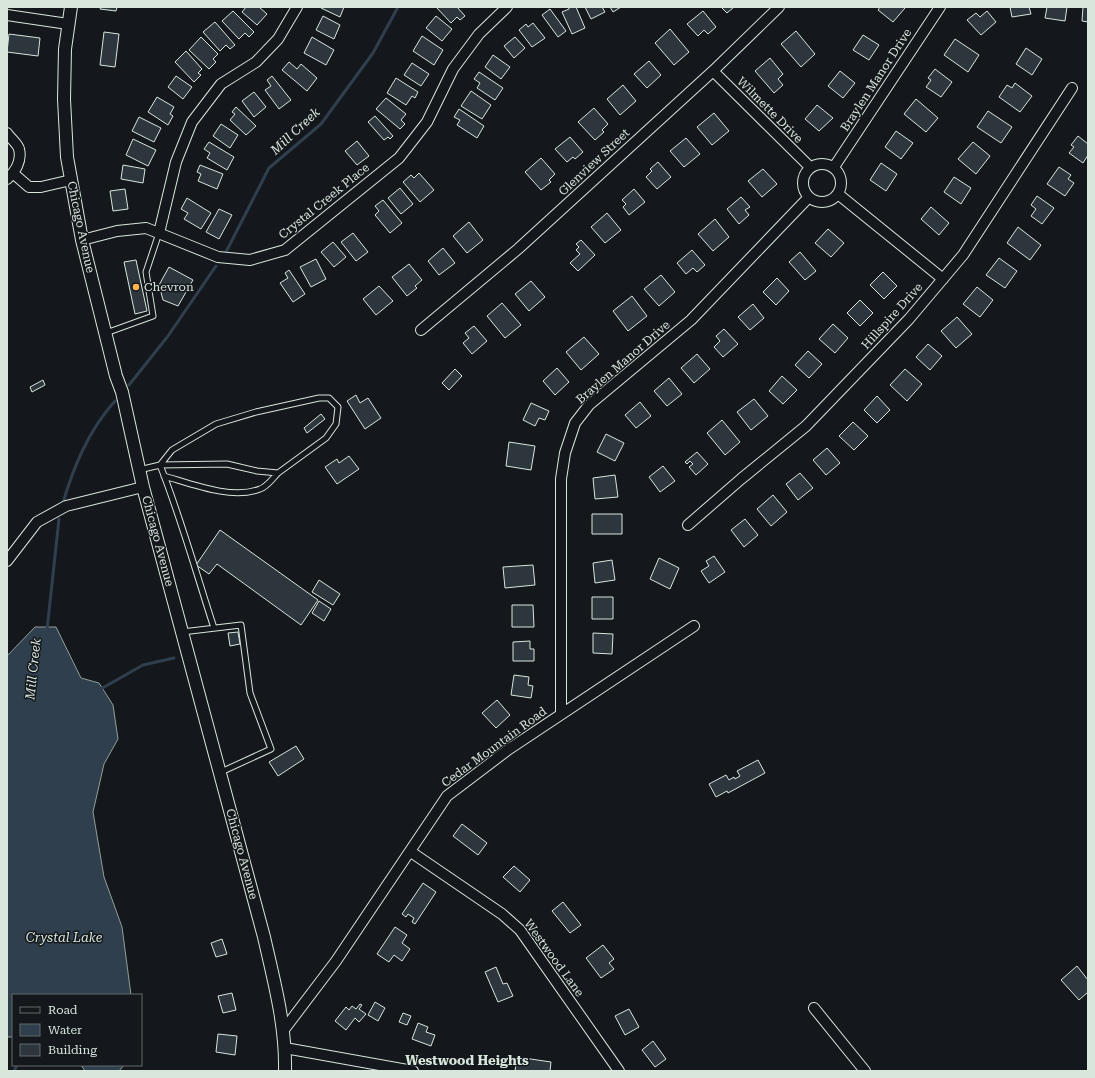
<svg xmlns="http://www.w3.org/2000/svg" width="1095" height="1078" viewBox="0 0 1095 1078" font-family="'Roboto Serif',serif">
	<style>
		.water { fill: #2f3f4d; stroke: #939e99 }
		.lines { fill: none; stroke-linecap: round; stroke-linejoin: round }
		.stream { stroke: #2f3f4d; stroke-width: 3 }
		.building { fill: #2c363c; stroke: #d8e6dc }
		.service-casing { stroke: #d8e6dc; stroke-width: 7 }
		.minor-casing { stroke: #d8e6dc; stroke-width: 12 }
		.tertiary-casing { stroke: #d8e6dc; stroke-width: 14 }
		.service { stroke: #14181c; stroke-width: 5 }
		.minor { stroke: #14181c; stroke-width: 10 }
		.tertiary { stroke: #14181c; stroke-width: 12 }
		.poi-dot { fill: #ffb74d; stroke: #14181c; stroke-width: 1.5 }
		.labels { text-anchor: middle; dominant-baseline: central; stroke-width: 3; stroke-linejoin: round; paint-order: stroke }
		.street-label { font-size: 12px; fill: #d8e6dc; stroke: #14181c }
		.poi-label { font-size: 12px; fill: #d8e6dc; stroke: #14181c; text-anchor: start }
		.water-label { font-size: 13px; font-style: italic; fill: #d8e6dc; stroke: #14181c }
		.neighbourhood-label { font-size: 13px; font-weight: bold; fill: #d8e6dc; stroke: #14181c }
	</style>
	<rect width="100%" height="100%" fill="#14181c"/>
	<path class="water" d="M35,627H56L81,678L99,683L113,705L118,739L104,764L93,812L104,877L122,927L131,995H13V1037H7V656Z
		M81,1065H124L119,1071H85Z"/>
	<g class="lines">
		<path class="stream" d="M226,252L269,168L321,124L373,53L398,7
			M129,385L168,336L216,266
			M62,506C73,468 88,431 115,401
			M47,630L59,519
			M99,690L143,665L174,658
			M14,1071L17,1065"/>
	</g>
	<path class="building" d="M101,7H117L116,11L100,9Z
		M246,7H259L267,14L257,25L242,12Z
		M322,7H344L340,17L321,8Z
		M436,7H457L465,16L460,20L457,17L451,23Z
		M569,7H576L585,28L572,34L562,12L569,9Z
		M585,7H602L605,12L591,19Z
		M610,7H621L613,12Z
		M721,7H734L727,13Z
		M880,7H903L905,8L893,22L878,10Z
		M1010,7H1029L1031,14L1012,17Z
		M1047,7H1067L1065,21L1045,18Z
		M1083,7H1088V22L1082,21Z
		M550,9L566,31L558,37L542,15Z
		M233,11L254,32L249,37L245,33L239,39L222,21Z
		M703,11L716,27L708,34L704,30L698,36L687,24Z
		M987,11L996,22L981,35L967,20L976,13L980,17Z
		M323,16L340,25L334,39L316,30Z
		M436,16L452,29L442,41L426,28Z
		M215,22L235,45L230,49L226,45L220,51L203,32Z
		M533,23L545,38L532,47L519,30L526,24L528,27Z
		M670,29L689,52L674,65L655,43Z
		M796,31L815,54L801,67L781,44Z
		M104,32L119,34L115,67L100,65Z
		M9,34L40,38L38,56L7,52Z
		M863,35L879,45L869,60L853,50Z
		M422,36L443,50L434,65L413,51Z
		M201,37L218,54L213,59L216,62L209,69L189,50Z
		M312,37L334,50L326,65L304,53Z
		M515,37L525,48L514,58L504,46Z
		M955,39L979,55L968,72L944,55Z
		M1026,48L1042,59L1032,75L1016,64Z
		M186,51L202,69L198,73L201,75L194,82L175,62Z
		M493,55L510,67L501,79L485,67Z
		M770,58L783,74L778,79L783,85L774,93L755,71Z
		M649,61L661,75L647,88L634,74Z
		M289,62L297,69L301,64L317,78L307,91L282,70Z
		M412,63L429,74L421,86L404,75Z
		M935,69L952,82L941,97L926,87L931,80L928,78Z
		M840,71L855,83L843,98L828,86Z
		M479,72L503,88L495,100L477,88L480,83L474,79Z
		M176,76L192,87L183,99L168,87Z
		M272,76L291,100L279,109L265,90L271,86L267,80Z
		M396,78L418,92L415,98L412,96L406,105L387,93Z
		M1015,83L1032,96L1020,112L999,97L1007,85L1012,88Z
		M623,85L636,101L620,115L607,99Z
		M471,91L491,105L482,119L461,106Z
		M254,92L266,107L254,117L242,101Z
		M157,97L174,107L170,114L173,116L168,125L148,112Z
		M386,98L406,114L401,120L405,124L400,129L376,109Z
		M916,99L938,118L926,132L904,114Z
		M817,105L833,118L819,131L805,119Z
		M236,107L256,126L246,135L230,120L235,114L232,112Z
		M594,108L608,124L602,130L604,132L595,140L578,122Z
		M459,109L484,126L477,138L457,125L460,120L454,117Z
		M988,111L1012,127L1001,143L977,127Z
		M714,113L729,131L712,145L697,127Z
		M375,116L393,136L390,139L388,137L384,140L368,122Z
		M139,117L161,128L154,142L132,131Z
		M221,124L238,135L230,148L213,136Z
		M896,131L913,143L901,159L885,147Z
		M1078,136L1088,144V155L1083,163L1069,153L1074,147L1071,145Z
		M570,137L583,152L575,159L573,157L567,162L555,149Z
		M686,138L700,154L684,167L670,151Z
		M133,139L156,150L148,166L126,155Z
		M357,141L369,156L357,165L345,151Z
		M209,142L234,157L227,170L207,158L210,153L204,149Z
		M973,142L990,156L976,174L958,159Z
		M541,158L555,174L549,180L551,182L541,190L525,172Z
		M658,162L671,177L657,189L646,177L652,171L650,169Z
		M881,163L897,174L886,191L870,180Z
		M123,165L145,169L143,183L121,179Z
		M200,165L223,174L217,189L198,181L201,174L197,172Z
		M1059,167L1071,175L1068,179L1074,183L1065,196L1047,184Z
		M763,169L777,184L762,197L748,181Z
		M419,173L434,190L420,202L403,182L411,175L414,178Z
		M954,177L971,188L961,204L944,192Z
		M400,188L413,204L401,214L388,198Z
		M125,189L128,209L113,211L110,191Z
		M634,189L645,202L629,215L623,207L626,204L622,200Z
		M1037,196L1054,208L1042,224L1031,216L1036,209L1031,205Z
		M741,197L750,207L745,210L749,215L739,224L727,209Z
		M187,198L211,213L201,229L184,219L188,213L181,209Z
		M383,200L402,223L390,233L375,215L379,211L375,206Z
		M931,207L949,223L939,235L921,219Z
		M219,209L232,215L219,239L206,232Z
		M607,213L621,230L605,243L591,227Z
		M715,219L729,237L713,251L698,234Z
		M469,222L483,240L467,253L453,236Z
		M1018,227L1041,245L1030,260L1007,243Z
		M828,229L844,243L831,257L815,243Z
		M353,233L368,252L356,261L341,242Z
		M581,240L595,255L578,271L570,263L580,254L576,250L579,247L576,244Z
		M333,242L346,257L334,267L321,252Z
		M443,248L455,263L439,275L428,261Z
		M692,250L705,265L697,272L693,268L686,274L677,263Z
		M800,252L816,271L805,280L789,262Z
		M999,258L1017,271L1005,288L986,275Z
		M316,259L326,279L311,287L300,267Z
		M136,260L147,311L135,314L124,262Z
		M409,264L422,280L415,286L417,288L407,296L392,277Z
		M169,267L193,280L178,306L163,300L159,285Z
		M289,270L305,294L293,302L280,283L288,278L285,273Z
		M883,272L897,286L884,299L870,285Z
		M661,275L675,292L659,306L644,289Z
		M777,278L789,291L776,305L763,292Z
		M531,281L545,297L529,311L515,294Z
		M379,286L393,301L376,315L363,299Z
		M977,287L993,300L980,317L963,304Z
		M632,296L647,316L628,331L613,311Z
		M860,300L873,313L860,326L847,313Z
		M502,303L521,325L505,338L487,316Z
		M753,304L764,318L750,330L738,317Z
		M957,317L972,334L956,348L941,331Z
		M833,324L848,338L835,353L819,339Z
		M474,326L487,341L472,354L463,343L469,338L465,333Z
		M724,329L738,344L723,357L714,347L720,341L716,336Z
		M584,337L599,354L581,370L566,352Z
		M928,344L942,356L930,370L916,357Z
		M808,351L822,364L809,378L795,365Z
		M697,354L710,369L694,383L681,368Z
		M557,368L569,382L555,395L543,381Z
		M455,369L462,376L449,390L442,383Z
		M905,369L922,384L907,401L890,385Z
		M782,376L797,390L783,404L769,391Z
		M669,378L682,394L667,406L654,391Z
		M43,380L45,385L32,392L30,387Z
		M356,395L360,403L368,398L381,418L365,429L347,401Z
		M877,396L890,410L877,423L864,410Z
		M754,399L768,416L751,430L737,412Z
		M640,402L651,416L636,428L625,415Z
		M531,403L549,411L545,420L539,418L535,426L523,420Z
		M321,414L325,419L307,433L304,428Z
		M722,420L740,442L725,455L707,433Z
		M853,422L868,436L854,450L839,436Z
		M606,434L624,443L615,461L597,452Z
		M509,442L535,446L531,470L506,466Z
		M827,448L840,463L826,475L813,460Z
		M697,452L708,464L696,475L689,467L693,464L690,461L687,464L685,462Z
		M349,456L359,469L337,484L325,467L337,459L339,463Z
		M663,466L675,481L660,492L649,477Z
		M800,473L813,488L798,500L786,484Z
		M615,475L618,497L595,499L593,478Z
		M773,495L787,512L771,526L757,509Z
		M592,514H622V534H592Z
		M745,519L758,535L744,547L731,530Z
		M220,530L318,600L301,625L217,564L209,574L196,565Z
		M714,556L725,572L709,583L701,571L709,566L706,561Z
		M659,558L679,568L670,589L650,579Z
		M612,560L615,580L595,583L593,563Z
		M533,565L535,585L505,588L503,567Z
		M319,580L340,594L333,605L312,592Z
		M592,597H613V619H592Z
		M319,601L331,609L324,621L312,613Z
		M512,605H533L534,627H512Z
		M238,632L240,644L230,646L228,633Z
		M593,633L613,634L612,654L593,653Z
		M530,641V649H534V661H513V642Z
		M514,675L529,677L528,685L533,686L531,698L511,695Z
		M497,700L510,715L496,728L482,713Z
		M296,746L304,759L278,776L269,762Z
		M758,760L765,773L728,793L727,791L716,797L709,784L726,775L729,780L734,777L735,779L740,776L737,771Z
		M462,824L487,843L478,855L453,836Z
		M514,866L530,880L520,892L503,877Z
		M423,883L436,892L415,924L412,922L414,918L408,914L406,917L402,914Z
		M563,902L581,925L570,933L552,911Z
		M395,927L407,935L402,943L410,949L402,961L394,955L389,962L377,954Z
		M222,939L227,954L216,957L211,943Z
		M603,945L614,959L609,963L614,969L601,978L586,958Z
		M1077,966L1088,980V992L1079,1000L1061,980Z
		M496,967L503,984L507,983L513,996L498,1002L485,972Z
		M232,993L236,1010L223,1013L218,996Z
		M375,1002L385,1008L378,1021L368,1015Z
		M360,1004L362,1005L359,1009L366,1014L359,1022L355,1018L346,1030L335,1021L346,1007L349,1010L352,1006L356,1009Z
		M629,1009L639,1027L625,1035L615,1016Z
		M403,1013L411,1016L407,1025L399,1022Z
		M418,1023L428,1027L426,1032L435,1035L431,1046L412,1039Z
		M218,1034L237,1036L235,1055L216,1052Z
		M653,1041L666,1059L655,1067L642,1050Z
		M517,1057L551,1062L550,1071H515Z"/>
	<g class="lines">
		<defs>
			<path id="service" d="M106,333L153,316L146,272L159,233
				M319,398H329L338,407L336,424L326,438L278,473L257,471L227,464L160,465L172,450L216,424L256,412Z
				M139,470L160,465C181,518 196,573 214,628
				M164,476C192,484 232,500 260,489C267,487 273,478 278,473
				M182,632L241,625L250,693L271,749L221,772"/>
			<path id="minor" d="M7,15L68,24
				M713,71L810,167
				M7,133C10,138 18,144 19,149C22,161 15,172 7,179
				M803 183a19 19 0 1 1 38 0a19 19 0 1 1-38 0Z
				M834,167L940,7
				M14,174L29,187H41L71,180
				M838,194L943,279
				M159,233L176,162L192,122L221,84L256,62L278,39L297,7
				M82,240L117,231L146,228L218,257L250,260L285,250L399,158L427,122L453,69L479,34L507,7
				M421,330L518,249L713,71L779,7
				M688,525L741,479L806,426L909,319L963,255L1072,88
				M7,561L37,522L66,506L143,487
				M561,714V479L565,453L575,423L589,405L691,320L809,197
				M411,852L502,914L520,930L619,1071
				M814,1008L865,1071
				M283,1031L336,961L447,796L509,749L694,626
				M285,1048L413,1071"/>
			<path id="tertiary" d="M71,7L65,49L64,99L67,157L82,240L116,376L122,392L143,487L264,937C274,981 286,1025 285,1071"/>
		</defs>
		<use href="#service" class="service-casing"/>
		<use href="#minor" class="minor-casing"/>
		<use href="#tertiary" class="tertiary-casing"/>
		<use href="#service" class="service"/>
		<use href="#minor" class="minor"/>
		<use href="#tertiary" class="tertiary"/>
	</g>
	<circle class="poi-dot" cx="136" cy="287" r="4"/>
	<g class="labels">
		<g class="street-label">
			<text transform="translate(876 80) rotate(-57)">Braylen Manor Drive</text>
			<text transform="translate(770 110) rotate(45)">Wilmette Drive</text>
			<text transform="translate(594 162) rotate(-43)">Glenview Street</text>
			<text transform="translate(324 201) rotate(-39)">Crystal Creek Place</text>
			<text transform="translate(81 227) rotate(78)">Chicago Avenue</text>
			<text transform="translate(892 316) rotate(-48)">Hillspire Drive</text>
			<text transform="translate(623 362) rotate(-41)">Braylen Manor Drive</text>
			<text transform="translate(158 541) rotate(75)">Chicago Avenue</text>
			<text transform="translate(494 747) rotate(-36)">Cedar Mountain Road</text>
			<text transform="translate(242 854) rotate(75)">Chicago Avenue</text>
			<text transform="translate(554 958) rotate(54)">Westwood Lane</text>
		</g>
		<g class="poi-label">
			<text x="144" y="287">Chevron</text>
		</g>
		<g class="water-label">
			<text transform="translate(295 131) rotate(-43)">Mill Creek</text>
			<text transform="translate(33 669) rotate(-84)">Mill Creek</text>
			<text x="64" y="937">Crystal Lake</text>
		</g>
		<g class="neighbourhood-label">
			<text x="467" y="1060">Westwood Heights</text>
		</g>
	</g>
	<rect width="1095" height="1078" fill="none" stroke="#d8e6dc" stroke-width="16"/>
	<rect x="12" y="994" width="130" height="72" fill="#14181c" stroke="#626a69"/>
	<rect x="20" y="1007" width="20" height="6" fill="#14181c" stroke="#626a69"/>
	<text x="48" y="1014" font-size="12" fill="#d8e6dc">Road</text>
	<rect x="20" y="1024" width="20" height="12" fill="#2f3f4d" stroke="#626a69"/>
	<text x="48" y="1034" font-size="12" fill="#d8e6dc">Water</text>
	<rect x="20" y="1044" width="20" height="12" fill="#2c363c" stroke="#626a69"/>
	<text x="48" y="1054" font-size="12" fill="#d8e6dc">Building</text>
</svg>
